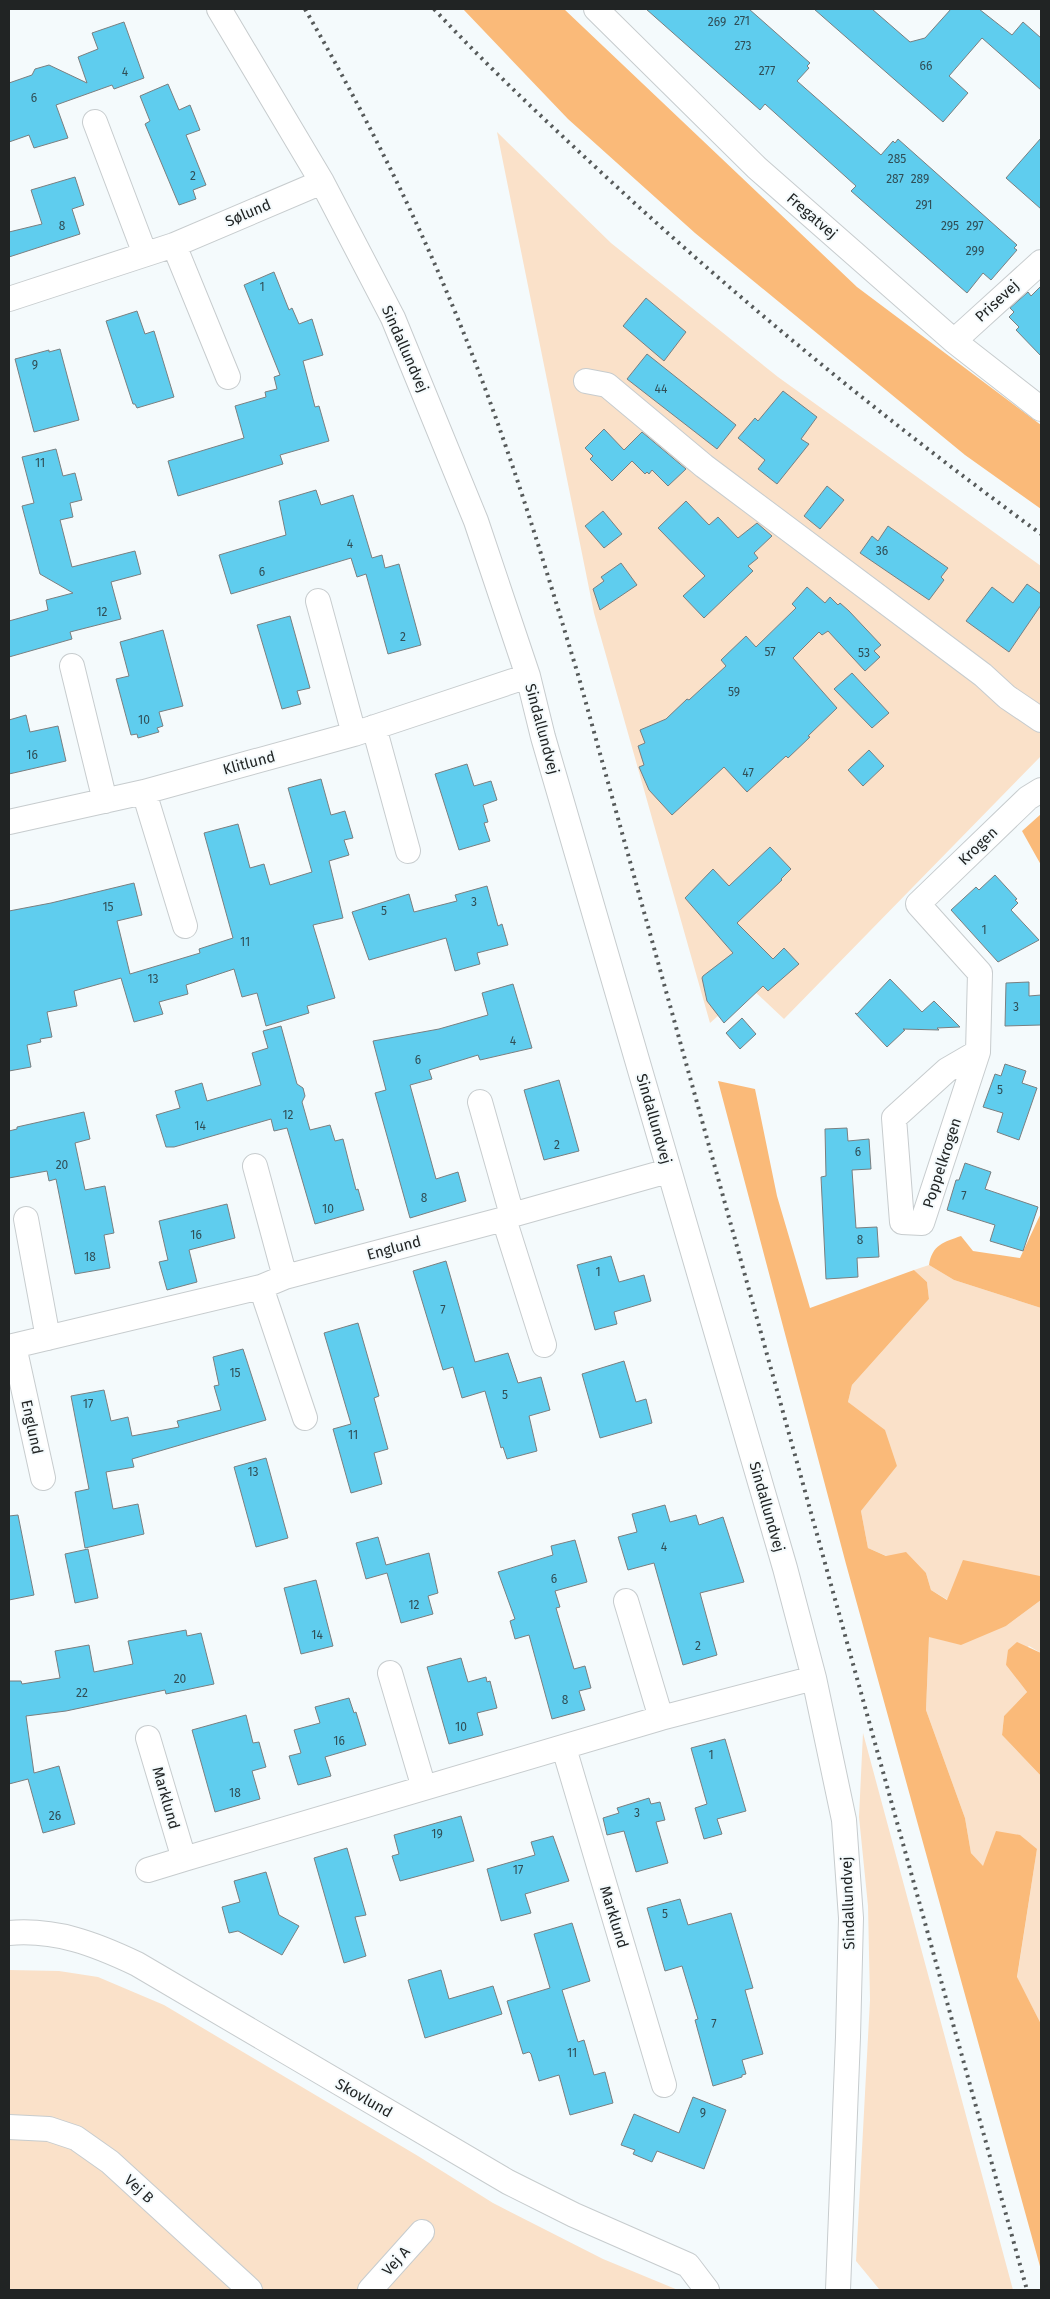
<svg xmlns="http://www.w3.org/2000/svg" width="1050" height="2299" viewBox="0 0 1050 2299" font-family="'Fira Sans',sans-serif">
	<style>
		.green { fill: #fae1c9 }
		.forest { fill: #faba79 }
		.building { fill: #5fcdee; stroke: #7a7f80 }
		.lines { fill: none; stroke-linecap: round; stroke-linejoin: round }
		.minor-casing { stroke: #c7ccce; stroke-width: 26 }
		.minor { stroke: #fff; stroke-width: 24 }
		.rail { stroke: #565a5a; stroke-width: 4; stroke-dasharray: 2.5 5; stroke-linecap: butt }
		.labels { text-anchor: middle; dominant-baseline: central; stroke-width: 4; stroke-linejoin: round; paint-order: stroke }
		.number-label { font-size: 12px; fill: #304e56 }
		.street-label { font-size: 15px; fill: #212424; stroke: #f4fafc }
	</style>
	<rect width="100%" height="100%" fill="#f4fafc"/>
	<path class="green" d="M497,132L611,243L778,377L1041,566V756L784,1019L750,987L710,1023L594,613Z
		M929,1265L954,1280L1041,1308V1581L1039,1576L948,1600L931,1590L926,1573L868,1548L861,1511L897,1466L848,1402L852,1385L929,1299L927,1282L914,1270Z
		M1041,1600V1653L1029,1646L1006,1665L1027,1692L1004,1716L1002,1735L1041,1776V2024L1017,1978L1037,1849L983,1867L971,1853L965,1818L926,1710L929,1637L1006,1626Z
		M863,1733L1013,2290L879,2289L856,2261L870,2000L868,1906L859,1817Z
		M9,1970L59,1971L98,1977L164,2005L418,2156L493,2203L603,2259L678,2290H9Z"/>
	<path class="forest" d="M463,9H564L857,287L1041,425V509L965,455L695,233L568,119Z
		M1041,814V865L1022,831Z
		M718,1081L755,1089L777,1196L810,1308L914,1270L927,1282L929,1299L852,1385L848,1402L885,1430L897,1466L861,1511L868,1548L886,1556L906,1552L926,1573L931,1590L947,1600L963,1560L1040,1576L1041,1600L1006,1626L961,1645L929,1637L926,1710L965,1818L971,1853L983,1866L996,1831L1020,1835L1037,1849L1017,1977L1041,2024V2270L846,1564Z
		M1041,1213V1308L954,1280L929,1265C932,1245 944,1242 961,1236L973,1251L1020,1258Z
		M1017,1642L1041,1653V1776L1002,1735L1004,1716L1027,1692L1006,1665L1008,1650Z"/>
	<path class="building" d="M646,9H749L810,63L807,66L809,68L797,81L881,155L893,141L895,143L898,139L1017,245L1014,248L1017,250L991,280L983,273L967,293L851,191L856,186L765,104L760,110Z
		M814,9H872L910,42L925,38L951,9H979L1012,35L1023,22L1041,38V90L982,38L949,76L968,93L943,122Z
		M124,22L144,78L114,89L112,85L56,105L68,138L34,148L29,135L9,142V83L32,75L35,69L49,65L87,83L78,57L98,49L92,33Z
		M168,84L179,110L190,105L200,130L186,135L206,185L193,190L196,199L179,205L145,124L150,121L140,96Z
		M1041,138V209L1006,178Z
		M75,177L84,205L72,209L80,234L9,257V232L42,224L31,190Z
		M274,272L289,310L292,308L299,324L312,319L323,355L303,361L315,407L319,406L329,441L280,455L283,464L178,496L168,461L244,438L235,406L266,397L265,392L277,389L274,377L280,375L244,285Z
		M1041,286V356L1016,330L1019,327L1009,317L1014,312L1010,308L1028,292L1031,296Z
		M646,298L686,332L664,361L623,326Z
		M137,311L145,334L154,331L174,397L137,408L135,404H133L106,321Z
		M60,349L79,420L34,432L15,359L49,350V352Z
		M647,354L736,425L717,449L627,379Z
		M783,391L817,417L801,439L809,444L777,484L758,469L765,460L738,438L755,418L758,421Z
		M604,429L624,450L642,432L686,469L668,486L652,470L649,474L647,472L645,474L632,461L612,481L590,459L593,456L585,448Z
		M56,449L63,476L75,473L82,500L70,503L73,517L60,520L72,567L135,551L141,574L111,582L121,619L70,632L72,639L9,657V621L48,610L46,600L73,593L40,574L22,506L34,503L22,457Z
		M827,486L844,500L820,529L804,516Z
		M316,490L321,505L353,495L372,558L382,555L385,568L399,564L421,645L388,654L366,574L357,577L351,558L231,594L219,555L286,535L279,501Z
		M686,501L709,525L718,517L738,538L757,523L772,536L754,553L758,558L748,566L753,571L704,618L683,596L705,576L658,528Z
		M603,511L622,534L604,548L585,526Z
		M888,526L948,568L941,577L944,580L929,600L860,553L872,536L878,541Z
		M621,563L637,585L600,610L593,589L604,581L601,577Z
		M1027,584L1041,594V605L1009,652L966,621L992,587L1013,603Z
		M807,587L825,603L830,597L838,605L840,603L849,611L881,645L874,651L880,657L865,671L828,631L822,635L819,632L793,658L837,708L808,736L810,737L788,758L786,756L747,792L724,767L672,815L649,790L639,767L644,765L638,746L645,743L640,730L666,719L687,699L689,700L726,666L721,660L746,636L756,647L796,608L792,604Z
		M290,616L310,688L297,691L301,704L282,709L257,625Z
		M163,630L183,706L159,712L163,726L157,728L159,732L138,738L137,734L131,735L116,679L129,676L120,642Z
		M852,673L889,713L872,728L834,689Z
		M26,715L30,732L58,726L66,761L9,774V720Z
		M869,750L884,766L863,786L848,770Z
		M467,764L474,786L491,781L497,800L483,805L488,822L484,823L490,841L459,850L435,774Z
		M321,779L331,815L345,811L353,838L344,840L349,855L329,861L343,918L313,925L335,998L307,1006L309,1013L266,1026L257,993L242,997L234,969L186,985L188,994L159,1002L163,1014L134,1022L121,978L74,991L77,1006L47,1012L52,1037L40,1039L41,1042L27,1045L31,1067L9,1071V911L51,903L134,883L142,915L117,921L130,974L200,953L199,949L233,938L204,833L238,824L250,868L264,864L270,885L312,872L288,788Z
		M770,847L791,869L781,879L782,880L737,923L773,959L784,948L799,964L768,991L763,986L724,1023L707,1001L702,978L703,976L733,953L685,898L713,869L729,886Z
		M995,875L1017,899L1015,900L1018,903L1011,910L1039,940L998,962L951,910L976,887L979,890Z
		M487,886L498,926L502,924L508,945L477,953L480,964L455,971L446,938L369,960L352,912L409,894L414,912L457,901L455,895Z
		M890,979L922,1012L934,1001L960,1027L937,1028L939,1030L903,1029L905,1030L887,1047L855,1013L857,1014Z
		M1029,982V996L1041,995V1025L1005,1026L1006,983Z
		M513,984L532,1048L480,1060L478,1055L429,1070L432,1079L410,1085L436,1179L458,1172L466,1201L410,1218L375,1093L386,1090L373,1041L439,1029L488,1015L482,993Z
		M742,1018L756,1034L740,1049L726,1033Z
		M281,1026L297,1084L303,1088L305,1096L302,1102L310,1130L330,1125L335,1141L343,1139L356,1190L358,1189L364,1210L315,1224L287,1128L274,1131L271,1119L174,1147H166L156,1115L180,1108L175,1091L202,1083L207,1101L261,1085L252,1053L268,1048L263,1031Z
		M1005,1064L1026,1071L1022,1083L1037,1088L1019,1140L997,1132L1003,1113L983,1107L995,1074L1001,1076Z
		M559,1080L579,1151L544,1160L524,1090Z
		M84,1112L90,1139L75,1143L85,1190L105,1186L114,1233L104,1235L110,1268L75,1274L56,1179L49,1181L47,1171L9,1178V1131L17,1129V1127Z
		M847,1128L848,1141L869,1139L871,1169L852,1170L856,1228L877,1227L879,1257L857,1258L858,1277L826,1279L821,1177L826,1176L825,1129Z
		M965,1163L991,1172L985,1189L1038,1207L1023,1251L990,1241L995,1225L947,1210L956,1180H959Z
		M227,1204L235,1238L189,1250L197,1282L167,1290L159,1262L168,1260L159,1221Z
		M611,1256L619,1282L644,1275L651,1301L614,1312L617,1324L595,1330L577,1265Z
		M446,1261L475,1362L508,1353L518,1383L541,1377L550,1410L529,1416L537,1451L507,1459L503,1447L501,1448L485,1391L462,1398L453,1367L443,1370L413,1271Z
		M358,1323L379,1396L374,1398L388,1449L374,1453L382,1484L351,1493L333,1429L351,1424L324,1333Z
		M243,1349L266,1420L132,1459L134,1467L106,1472L113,1509L138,1504L144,1534L85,1548L75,1492L89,1489L71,1396L104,1390L111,1421L128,1417L132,1436L179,1427L177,1421L221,1410L214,1386L219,1385L213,1357Z
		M624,1361L636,1402L646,1399L652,1423L600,1438L582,1374Z
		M266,1458L288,1538L256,1547L234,1467Z
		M665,1505L670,1522L696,1515L699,1525L723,1517L744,1582L700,1593L717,1655L683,1665L654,1563L628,1570L618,1537L637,1532L632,1514Z
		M18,1515L34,1595L9,1600V1516Z
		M378,1537L386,1565L429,1553L438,1593L428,1596L433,1614L401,1623L387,1573L366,1579L356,1543Z
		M575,1540L587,1582L555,1591L560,1607L556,1608L574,1669L585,1666L591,1688L579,1691L585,1710L552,1719L529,1635L515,1639L510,1621L515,1619L498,1572L553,1555L551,1546Z
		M88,1549L98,1598L75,1603L65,1554Z
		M316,1580L333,1646L301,1654L284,1588Z
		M186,1630L187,1636L201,1633L214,1684L166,1694L165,1690L66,1711L26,1716L34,1773L59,1766L75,1824L43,1833L28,1779L9,1784V1681H21L22,1684L60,1678L55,1651L89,1645L94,1672L133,1664L128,1641Z
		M461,1658L468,1682L486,1677L487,1682L490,1681L497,1708L477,1713L483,1735L449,1744L427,1667Z
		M349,1698L354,1713L356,1712L366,1745L325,1757L331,1776L298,1785L289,1756L301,1753L294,1730L320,1723L315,1707Z
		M246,1715L253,1743L259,1742L266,1767L252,1771L260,1799L215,1812L192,1730Z
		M725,1739L746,1811L717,1819L722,1834L704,1839L695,1808L707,1804L691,1748Z
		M649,1798L651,1804L660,1802L665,1820L656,1822L668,1863L636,1872L624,1831L607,1835L603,1818L619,1813L617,1808Z
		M461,1816L474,1861L400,1881L392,1856L399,1854L394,1835Z
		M553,1836L569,1881L525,1894L531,1913L501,1921L487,1869L535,1855L531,1842Z
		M347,1848L366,1915L355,1917L366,1956L344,1963L314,1858Z
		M266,1872L279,1915L299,1926L282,1955L238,1931L229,1933L222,1907L240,1902L234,1881Z
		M680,1899L688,1925L731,1913L753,1988L745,1990L763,2054L742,2060L746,2074L742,2075V2077L713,2086L695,2020L698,2019L682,1966L665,1971L647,1908Z
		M572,1923L590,1981L562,1990L578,2042L584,2040L594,2075L605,2072L613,2103L570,2115L559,2075L539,2081L531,2054L529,2052L523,2054L507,2001L550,1988L534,1934Z
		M441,1970L449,1999L493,1986L502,2014L425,2038L408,1980Z
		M693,2097L726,2110L704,2169L657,2151L652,2162L633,2154L635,2150L621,2145L634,2114L679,2133Z"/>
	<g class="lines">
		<defs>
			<path id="minor" d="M219,9L322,182L393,318L476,521L528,676L543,737L785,1568L814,1678L844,1820L851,1918L848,2037L838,2290
				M596,9L757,168L954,341L1041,409
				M95,122L145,254
				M174,245L228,377
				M9,299L174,245L322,182
				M954,341L1041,262
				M586,381L607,385L704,466L983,675L1007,697L1041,720
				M318,601L354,734
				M72,666L105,801
				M374,727L408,851
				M144,792L185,926
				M9,822L144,792L354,734L528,676
				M978,1052L947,1070L894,1118L902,1222L922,1223L978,1052L980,973L918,904L1028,798L1041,790
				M480,1102L512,1215
				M255,1166L285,1277
				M26,1219L48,1338
				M504,1219L544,1345
				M261,1287L305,1418
				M14,1346L43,1478
				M9,1347L261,1287L285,1277L504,1219L512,1215L668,1171
				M626,1601L661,1718
				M390,1673L424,1788
				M564,1748L664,2085
				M184,1859L661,1718L814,1678
				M148,1870L184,1859L148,1738
				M9,1933C56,1929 95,1944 137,1964L508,2182L574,2215L688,2265L707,2290
				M9,2127L49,2129L76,2138L110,2162L250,2290
				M370,2290L422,2232"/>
		</defs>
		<use href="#minor" class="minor-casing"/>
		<use href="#minor" class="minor"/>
		<path class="rail" d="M305,9C363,110 416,215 460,324C507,439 543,559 579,678L1027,2290
			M434,9C488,67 546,121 604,175C743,304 889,423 1041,534"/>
	</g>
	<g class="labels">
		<g class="number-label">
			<text x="742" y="21">271</text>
			<text x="717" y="22">269</text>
			<text x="743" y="46">273</text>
			<text x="926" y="66">66</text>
			<text x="767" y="71">277</text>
			<text x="125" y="72">4</text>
			<text x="34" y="98">6</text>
			<text x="897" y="159">285</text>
			<text x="193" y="176">2</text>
			<text x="895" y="179">287</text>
			<text x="920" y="179">289</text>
			<text x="924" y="205">291</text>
			<text x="62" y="226">8</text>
			<text x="950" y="226">295</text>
			<text x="975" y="226">297</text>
			<text x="975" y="251">299</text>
			<text x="262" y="287">1</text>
			<text x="35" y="365">9</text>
			<text x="661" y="389">44</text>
			<text x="40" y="463">11</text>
			<text x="350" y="544">4</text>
			<text x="882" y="551">36</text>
			<text x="262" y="572">6</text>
			<text x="102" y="612">12</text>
			<text x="403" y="637">2</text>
			<text x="770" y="652">57</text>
			<text x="864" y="653">53</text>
			<text x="734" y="692">59</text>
			<text x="144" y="720">10</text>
			<text x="32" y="755">16</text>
			<text x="748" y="773">47</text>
			<text x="474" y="902">3</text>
			<text x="108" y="907">15</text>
			<text x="384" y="911">5</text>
			<text x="984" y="930">1</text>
			<text x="245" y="942">11</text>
			<text x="153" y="979">13</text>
			<text x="1016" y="1007">3</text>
			<text x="513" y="1041">4</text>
			<text x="418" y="1060">6</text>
			<text x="1000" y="1090">5</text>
			<text x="288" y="1115">12</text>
			<text x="200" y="1126">14</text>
			<text x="557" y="1145">2</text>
			<text x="858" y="1152">6</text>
			<text x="62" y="1165">20</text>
			<text x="964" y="1196">7</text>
			<text x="424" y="1198">8</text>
			<text x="328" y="1209">10</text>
			<text x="196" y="1235">16</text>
			<text x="860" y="1240">8</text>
			<text x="90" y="1257">18</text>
			<text x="598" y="1272">1</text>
			<text x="443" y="1310">7</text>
			<text x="235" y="1373">15</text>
			<text x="505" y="1395">5</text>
			<text x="88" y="1404">17</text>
			<text x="353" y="1435">11</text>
			<text x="253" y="1472">13</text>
			<text x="664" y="1547">4</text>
			<text x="554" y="1579">6</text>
			<text x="414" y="1605">12</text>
			<text x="317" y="1635">14</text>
			<text x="698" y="1646">2</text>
			<text x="180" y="1679">20</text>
			<text x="82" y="1693">22</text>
			<text x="565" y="1700">8</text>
			<text x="461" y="1727">10</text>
			<text x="339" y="1741">16</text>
			<text x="711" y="1755">1</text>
			<text x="235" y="1793">18</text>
			<text x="637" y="1813">3</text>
			<text x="55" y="1816">26</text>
			<text x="437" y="1834">19</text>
			<text x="518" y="1870">17</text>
			<text x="665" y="1914">5</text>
			<text x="714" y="2024">7</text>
			<text x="572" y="2053">11</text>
			<text x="703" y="2113">9</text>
		</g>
		<g class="street-label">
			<text transform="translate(248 213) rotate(-23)">Sølund</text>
			<text transform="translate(812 216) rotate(41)">Fregatvej</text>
			<text transform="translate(997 301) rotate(-43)">Prisevej</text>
			<text transform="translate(405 349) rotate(66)">Sindallundvej</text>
			<text transform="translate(542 729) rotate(75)">Sindallundvej</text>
			<text transform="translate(249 763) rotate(-15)">Klitlund</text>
			<text transform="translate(978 846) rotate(-44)">Krogen</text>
			<text transform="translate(654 1119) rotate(74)">Sindallundvej</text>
			<text transform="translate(942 1163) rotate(-72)">Poppelkrogen</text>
			<text transform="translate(394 1248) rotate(-15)">Englund</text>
			<text transform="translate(32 1427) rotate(78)">Englund</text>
			<text transform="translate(767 1507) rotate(74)">Sindallundvej</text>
			<text transform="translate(166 1798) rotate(74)">Marklund</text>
			<text transform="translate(848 1903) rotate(-92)">Sindallundvej</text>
			<text transform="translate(614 1917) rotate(73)">Marklund</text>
			<text transform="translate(364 2098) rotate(30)">Skovlund</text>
			<text transform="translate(139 2189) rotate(43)">Vej B</text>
			<text transform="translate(396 2261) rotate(-48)">Vej A</text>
		</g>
	</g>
	<rect width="1050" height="2299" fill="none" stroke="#212424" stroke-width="20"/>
</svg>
